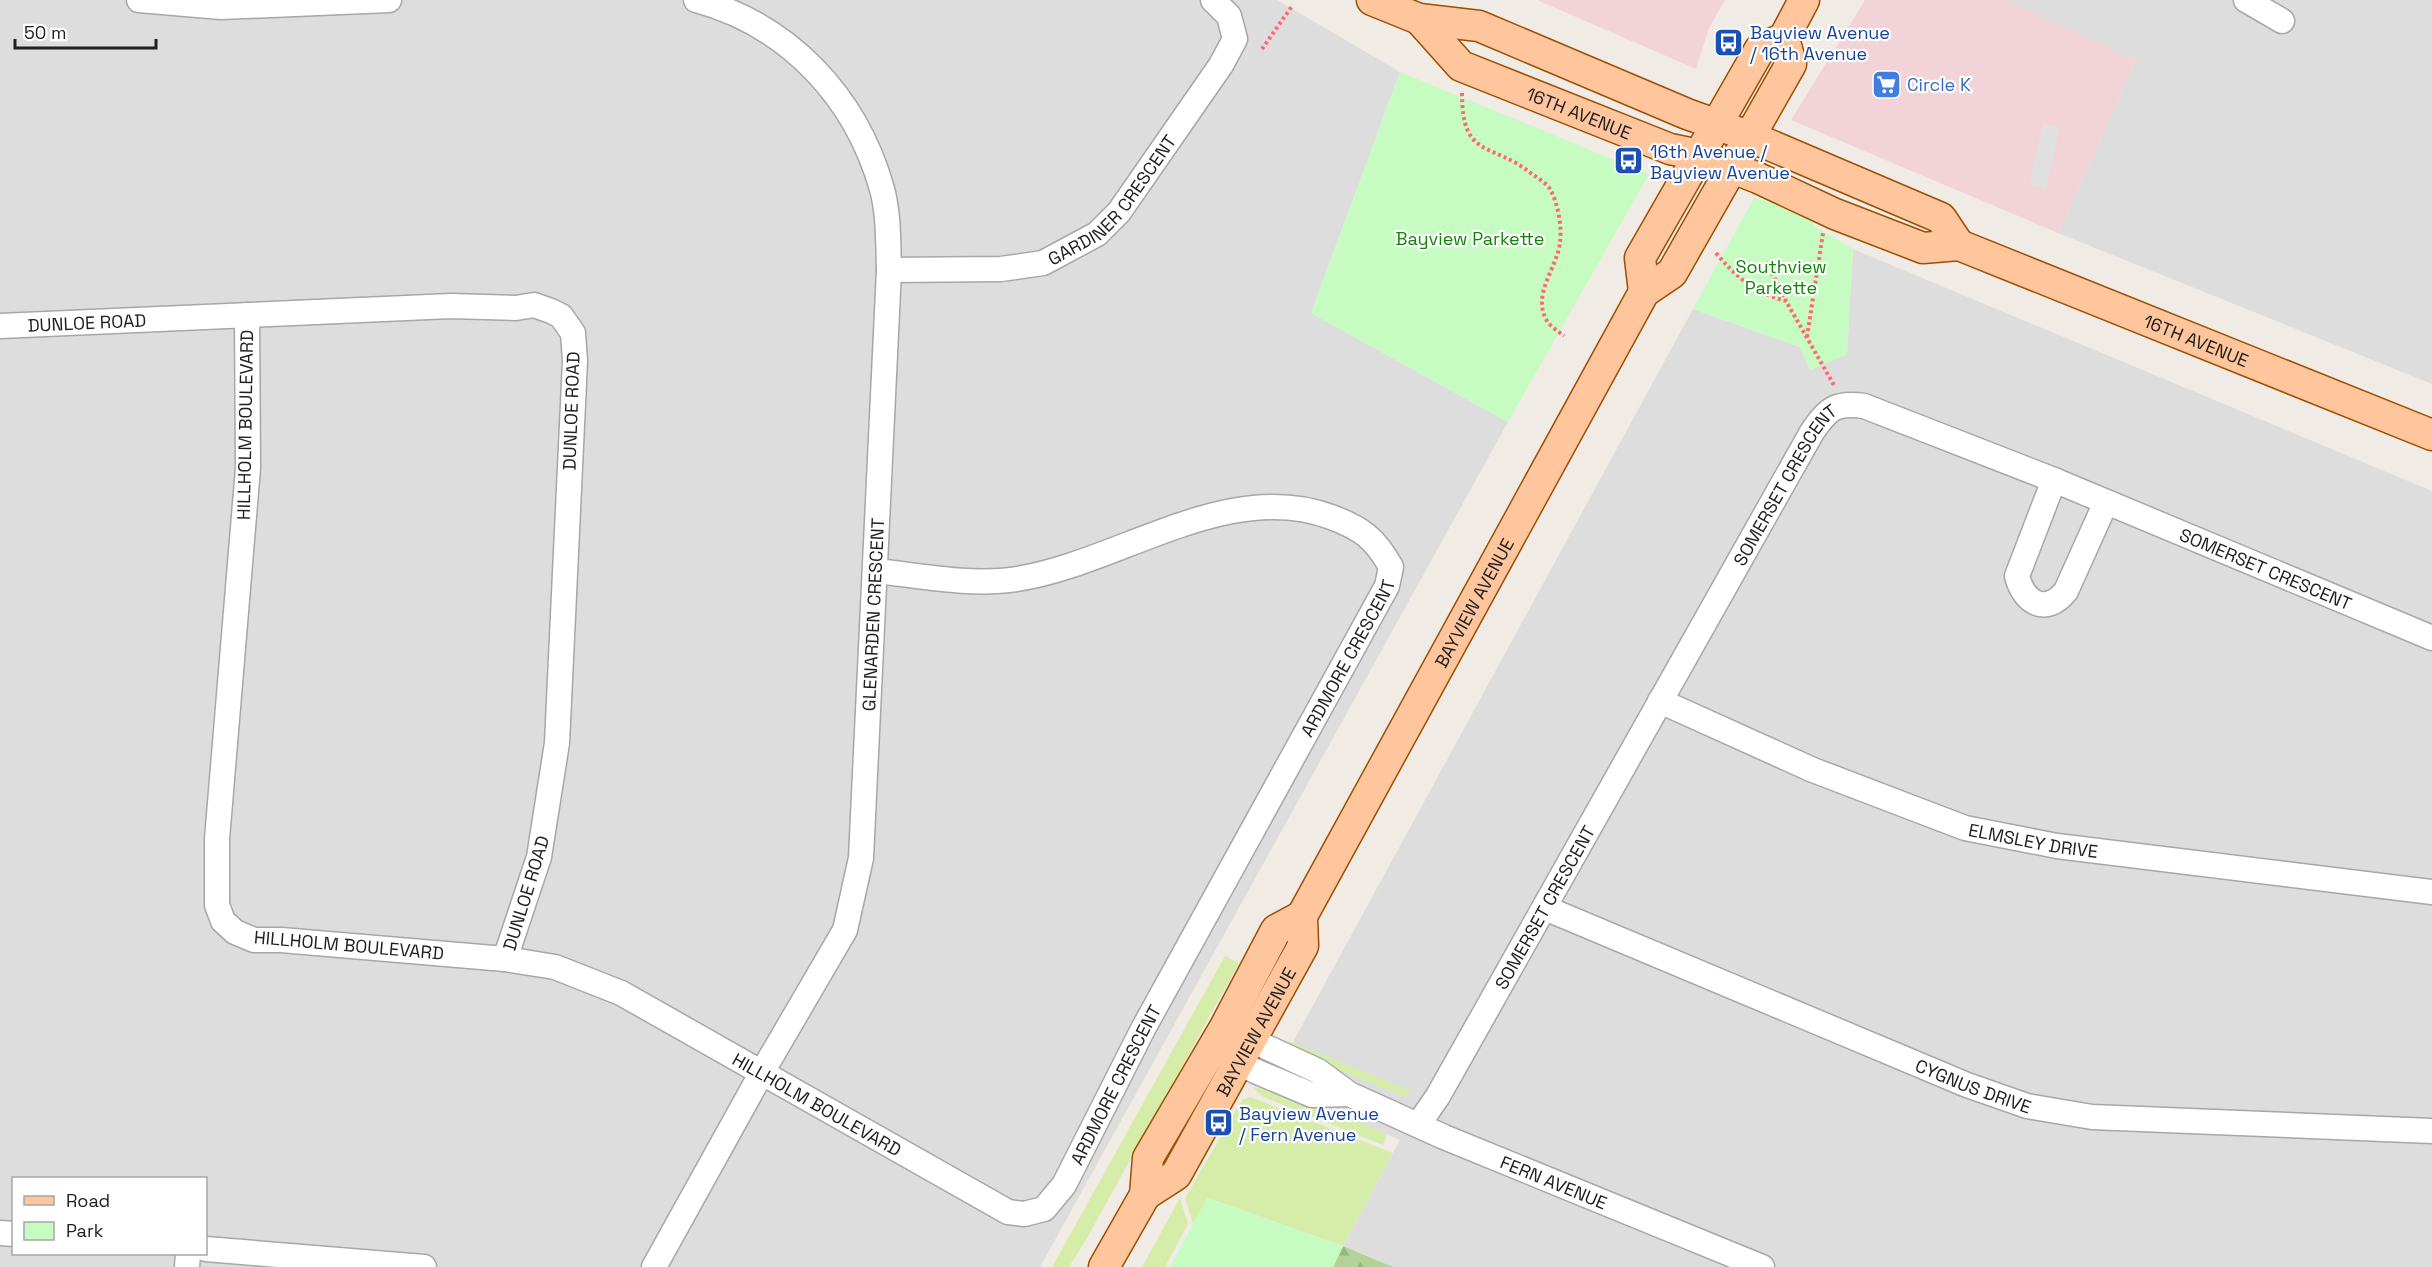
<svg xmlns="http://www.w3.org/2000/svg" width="2432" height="1267" viewBox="0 0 2432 1267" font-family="'Space Grotesk',sans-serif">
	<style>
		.residential { fill: #dedddd; fill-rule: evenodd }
		.commercial { fill: #f2d4d8 }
		.grass { fill: #d6edaa }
		.forest { fill: url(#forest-firs) }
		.park { fill: #c6fcc1 }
		.parking { fill: #e0e0e0 }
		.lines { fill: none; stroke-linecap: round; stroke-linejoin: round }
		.minor-casing { stroke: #a7a7a7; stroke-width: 27 }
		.major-casing { stroke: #9b4f00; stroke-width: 33 }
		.path { stroke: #ff6871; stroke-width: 4; stroke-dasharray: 3 3; stroke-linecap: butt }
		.minor { stroke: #fff; stroke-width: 24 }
		.major { stroke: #ffc59c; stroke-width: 30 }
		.labels { text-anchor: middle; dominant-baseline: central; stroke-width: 4.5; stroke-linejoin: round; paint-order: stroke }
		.transit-label { font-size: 18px; fill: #164399; stroke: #fff; text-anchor: start }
		.shop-label { font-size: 18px; fill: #366cbe; stroke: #fff; text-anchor: start }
		.street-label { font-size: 18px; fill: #202020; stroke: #fff }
		.park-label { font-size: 18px; fill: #108506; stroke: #fff }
	</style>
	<defs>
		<pattern id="forest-firs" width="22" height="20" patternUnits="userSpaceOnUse" patternTransform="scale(1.5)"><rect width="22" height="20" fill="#b3d298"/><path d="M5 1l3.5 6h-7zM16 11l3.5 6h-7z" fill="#9ab483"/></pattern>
	</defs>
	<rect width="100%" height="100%" fill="#f1ebe6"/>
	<path class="residential" d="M0,0H1277L1400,72L1311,313L1508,422L1040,1267H0ZM14,1178H206V1254H14Z
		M2005,0H2432V384L2058,233L2136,60Z
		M1853,249L2432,491V1267H1393L1343,1246L1400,1140L1269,1086L1693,309L1800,347L1810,370L1847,354Z"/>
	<path class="commercial" d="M1537,0H1725L1709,28L1696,69Z
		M1865,0H2005L2136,60L2058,233L1791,120Z"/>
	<path class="grass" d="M1225,956L1239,963L1086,1240L1069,1267H1052Z
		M1287,1040L1411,1091L1405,1097L1306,1056Z
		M1253,1087L1278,1090L1387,1134L1383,1145L1261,1096Z
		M1250,1097L1393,1153L1343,1246L1208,1198L1193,1224L1185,1198L1242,1100Z
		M1180,1198L1188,1224L1165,1267H1142Z"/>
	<path class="forest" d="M1343,1246L1393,1267H1333Z"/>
	<path class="park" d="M1400,72L1649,174L1508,422L1311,313Z
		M1754,198L1800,209L1817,228L1853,249L1847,354L1810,370L1800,347L1693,309Z
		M1207,1198L1343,1246L1333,1267H1170Z"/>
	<path class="parking" d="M2043,123L2060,127L2046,189L2029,185Z"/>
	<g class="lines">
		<defs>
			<g id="minor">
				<path d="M139,0L221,7L389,0"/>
				<path d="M2246,0L2282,21"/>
				<path id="s1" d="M889,270L1001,269L1043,263L1097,234L1119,212L1221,65L1235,39L1229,16L1213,0"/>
				<path id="s2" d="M247,315L248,468L217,839V905L223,921L235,932L254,940H281L505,959L555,967L621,993L1008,1212L1024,1214L1044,1209L1064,1185L1143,1029L1387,586L1391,567C1375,538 1361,528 1331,517C1228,478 1119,563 1017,579C971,586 922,576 877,571"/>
				<path id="s3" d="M0,326L451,306L516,308L534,305L551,311L561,316L573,333L575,361L557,743L539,857L505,959"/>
				<path d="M2054,480L2017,576C2024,603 2046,616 2066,591L2106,502"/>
				<path id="s4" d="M1660,701L1813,770L1965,828L2057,846L2432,892"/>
				<path id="s5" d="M1545,908L1967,1085L2027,1106L2092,1117L2432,1131"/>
				<path id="s6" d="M1236,1033L1318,1071L1349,1094L1444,1137L1762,1267"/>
				<path d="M1222,1053L1255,1071L1312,1095L1349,1094"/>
				<path id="s7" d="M1418,1125L1438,1096L1812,432C1828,409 1835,402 1864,406L2054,480L2432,638"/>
				<path d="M0,1233L14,1234"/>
				<path d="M206,1249L424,1267"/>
				<path d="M187,1267L188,1254"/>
				<path id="s8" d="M654,1267L761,1074L845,930L861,858L889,270C888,243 889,215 882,189C856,97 789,25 696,0"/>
			</g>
			<g id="major">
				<path d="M1372,0L1419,19L1479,26L1687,114L1751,137L1941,218L1959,245"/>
				<path id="s9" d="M1419,19L1461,66L1670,149L1699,155L1758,178L1835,214L1923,248L1959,245L2432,435"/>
				<path d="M1644,292L1640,258L1760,49L1784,38L1804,0"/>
				<path id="s10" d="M1145,1195L1176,1175L1303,946L1302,916L1644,292L1672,273L1791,64L1784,38"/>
				<path d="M1104,1267L1145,1195L1148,1158L1225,1027L1276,930L1302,916"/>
			</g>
		</defs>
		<use href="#minor" class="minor-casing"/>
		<use href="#major" class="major-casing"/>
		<path class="path" d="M1262,49L1292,6
			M1462,93C1462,160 1491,141 1532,174C1538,178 1546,183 1550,189C1558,203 1562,226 1560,242C1558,267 1531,294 1547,321C1550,326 1559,332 1564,336
			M1716,253C1736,277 1755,293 1786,301L1835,387
			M1766,262L1786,300
			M1807,337L1823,233"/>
		<use href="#minor" class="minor"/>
		<use href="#major" class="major"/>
	</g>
	<defs>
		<symbol id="bus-square" viewBox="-11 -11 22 22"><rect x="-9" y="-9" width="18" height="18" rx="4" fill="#1a4fb4" stroke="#fff"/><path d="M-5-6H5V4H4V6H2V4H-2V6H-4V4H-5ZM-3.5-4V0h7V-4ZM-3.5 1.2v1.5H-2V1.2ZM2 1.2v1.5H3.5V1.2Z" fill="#fff"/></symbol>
		<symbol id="supermarket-square" viewBox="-11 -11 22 22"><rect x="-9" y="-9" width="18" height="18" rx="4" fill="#3f7fe0" stroke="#fff"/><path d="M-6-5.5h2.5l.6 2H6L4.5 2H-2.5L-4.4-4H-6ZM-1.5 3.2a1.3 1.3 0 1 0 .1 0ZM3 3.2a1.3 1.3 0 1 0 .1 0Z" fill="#fff"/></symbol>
	</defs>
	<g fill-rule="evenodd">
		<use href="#bus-square" x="1712" y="26" width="33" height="33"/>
		<use href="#supermarket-square" x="1870" y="68" width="33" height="33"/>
		<use href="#bus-square" x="1612" y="144" width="33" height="33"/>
		<use href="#bus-square" x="1202" y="1106" width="33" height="33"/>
	</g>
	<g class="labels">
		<g class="transit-label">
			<text x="1750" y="32">Bayview Avenue<tspan x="1750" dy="21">/ 16th Avenue</tspan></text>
			<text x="1650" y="151">16th Avenue /<tspan x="1650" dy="21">Bayview Avenue</tspan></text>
			<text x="1239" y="1113">Bayview Avenue<tspan x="1239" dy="21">/ Fern Avenue</tspan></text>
		</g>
		<g class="shop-label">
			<text x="1907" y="84">Circle K</text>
		</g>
		<g class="street-label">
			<text stroke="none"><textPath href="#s9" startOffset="190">16TH AVENUE</textPath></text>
			<text stroke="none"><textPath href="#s1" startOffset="250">GARDINER CRESCENT</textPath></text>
			<text stroke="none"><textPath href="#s3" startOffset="87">DUNLOE ROAD</textPath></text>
			<text stroke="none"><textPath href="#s9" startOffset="852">16TH AVENUE</textPath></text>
			<text transform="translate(571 411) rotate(-88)">DUNLOE ROAD</text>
			<text transform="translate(245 425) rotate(-89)">HILLHOLM BOULEVARD</text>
			<text stroke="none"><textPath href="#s7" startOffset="738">SOMERSET CRESCENT</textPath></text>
			<text stroke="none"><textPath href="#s7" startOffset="1294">SOMERSET CRESCENT</textPath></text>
			<text stroke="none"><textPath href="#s10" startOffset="686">BAYVIEW AVENUE</textPath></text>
			<text stroke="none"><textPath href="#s8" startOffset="705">GLENARDEN CRESCENT</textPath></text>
			<text stroke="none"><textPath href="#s2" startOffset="2130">ARDMORE CRESCENT</textPath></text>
			<text stroke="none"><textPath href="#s4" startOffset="400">ELMSLEY DRIVE</textPath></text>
			<text transform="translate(526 893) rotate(-73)">DUNLOE ROAD</text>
			<text stroke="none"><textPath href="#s7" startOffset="252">SOMERSET CRESCENT</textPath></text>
			<text transform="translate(349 945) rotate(5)">HILLHOLM BOULEVARD</text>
			<text stroke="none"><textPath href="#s10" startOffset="201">BAYVIEW AVENUE</textPath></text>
			<text stroke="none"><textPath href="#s2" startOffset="1644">ARDMORE CRESCENT</textPath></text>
			<text stroke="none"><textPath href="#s5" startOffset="464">CYGNUS DRIVE</textPath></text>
			<text stroke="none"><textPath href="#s2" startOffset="1244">HILLHOLM BOULEVARD</textPath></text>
			<text stroke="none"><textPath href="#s6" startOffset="352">FERN AVENUE</textPath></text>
		</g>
		<g class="park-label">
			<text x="1470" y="238">Bayview Parkette</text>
			<text x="1781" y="266">Southview<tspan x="1781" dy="21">Parkette</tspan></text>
		</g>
	</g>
	<rect x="12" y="1177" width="195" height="78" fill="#ffffff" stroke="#a6a6a6" stroke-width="1.5"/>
	<rect x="24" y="1196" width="30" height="9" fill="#ffc59c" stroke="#a6a6a6" stroke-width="1.5"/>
	<text x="66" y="1207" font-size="18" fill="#202020">Road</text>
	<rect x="24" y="1222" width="30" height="18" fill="#c6fcc1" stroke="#a6a6a6" stroke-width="1.5"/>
	<text x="66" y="1237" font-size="18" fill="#202020">Park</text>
	<path d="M15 39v9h141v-9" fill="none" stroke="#202020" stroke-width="3"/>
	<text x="24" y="39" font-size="18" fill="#202020" stroke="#ffffff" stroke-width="4.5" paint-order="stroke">50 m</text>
</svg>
